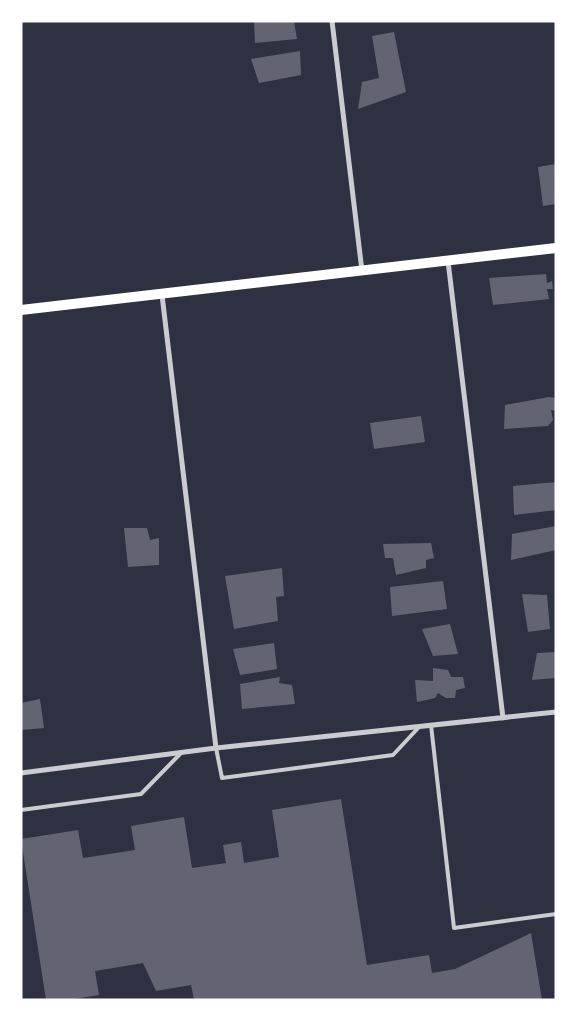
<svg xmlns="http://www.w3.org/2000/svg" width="577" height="1021" viewBox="0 0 577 1021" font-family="'Public Sans',sans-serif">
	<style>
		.building { fill: #626471 }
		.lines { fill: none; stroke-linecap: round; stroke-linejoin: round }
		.service { stroke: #caccd0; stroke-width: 4 }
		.minor { stroke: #caccd0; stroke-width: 5 }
		.secondary { stroke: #fff; stroke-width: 10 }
	</style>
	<rect width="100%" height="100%" fill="#2d3142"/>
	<path class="building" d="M254,21H294L297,39L255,43Z
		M394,32L406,92L358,109L362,82L379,78L372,36Z
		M300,51L301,75L259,83L251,59Z
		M556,164V204L543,206L538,167Z
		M546,274L547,283L552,281L553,289H547L549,299L493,305L489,278Z
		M549,397L556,398V411L551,410L553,420L548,426L504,429L505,405Z
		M421,416L425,442L374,449L370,423Z
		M556,482V510L514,515L513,486Z
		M556,526V550L511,560L512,534Z
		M124,528H147L150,540L159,538V565L128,567Z
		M431,543L434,558L426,560V568L396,575L393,558H385L383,544Z
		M282,568L284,596L276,597L278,621L234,629L225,576Z
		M443,581L447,609L392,616L390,587Z
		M522,594L547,595L550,629L528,632Z
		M450,624L458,654L433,656L422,629Z
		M274,643L277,669L240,675L233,649Z
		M556,652V678L532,680L537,653Z
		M433,668L448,670L451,677H463L465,688L456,690L455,698H446L438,693L435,698L417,702L415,680L433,681Z
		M280,677L279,683L292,685L295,704L242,709L240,684Z
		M40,699L44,728L21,730V703Z
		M341,799L367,965L429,955L432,973L455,969L531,933L542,1000H194L191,985L156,991L143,963L95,971L99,995L68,1000H46L21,839L78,830L83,858L135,850L131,826L184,817L192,868L226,863L223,845L241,842L244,863L279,857L272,810Z"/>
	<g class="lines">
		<path class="service" d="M431,725L454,928L556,914
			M216,748L222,778L393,755L420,726
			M21,810L141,794L181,753"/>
		<path class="minor" d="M332,21L362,271
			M448,261L503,718
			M162,295L216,748
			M21,773L216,748L556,712"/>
		<path class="secondary" d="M21,310L556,248"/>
	</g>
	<rect width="577" height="1021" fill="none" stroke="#ffffff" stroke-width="45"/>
</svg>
